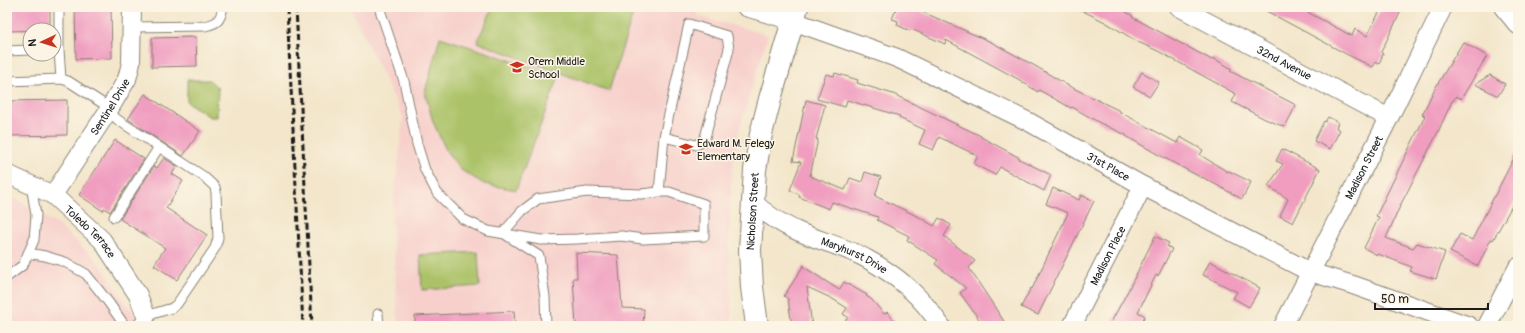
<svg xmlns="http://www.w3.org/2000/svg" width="1525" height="333" viewBox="0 0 1525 333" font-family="Pangolin,sans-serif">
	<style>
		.built { fill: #f7d0cc }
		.green { fill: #abc267; stroke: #646f42 }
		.building { fill: #f09dc0 }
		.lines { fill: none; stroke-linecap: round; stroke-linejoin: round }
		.service-casing { stroke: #888174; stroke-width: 11 }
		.minor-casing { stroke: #888174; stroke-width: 20 }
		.tertiary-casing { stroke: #888174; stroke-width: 24 }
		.service { stroke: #fff; stroke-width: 9 }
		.minor { stroke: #fff; stroke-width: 18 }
		.tertiary { stroke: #fff; stroke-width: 22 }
		.rail { stroke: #1c1c1c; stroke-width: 3; stroke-dasharray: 6 3; stroke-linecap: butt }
		.labels { text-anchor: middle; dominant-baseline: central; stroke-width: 3; stroke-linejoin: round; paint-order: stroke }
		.poi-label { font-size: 11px; fill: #1c1c1c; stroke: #fcf5e5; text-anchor: start }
		.street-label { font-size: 11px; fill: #1c1c1c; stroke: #fcf5e5 }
	</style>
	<rect width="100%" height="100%" fill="#fcf5e5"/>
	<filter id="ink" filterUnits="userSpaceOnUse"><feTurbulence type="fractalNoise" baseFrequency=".025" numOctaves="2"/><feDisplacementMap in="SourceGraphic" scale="8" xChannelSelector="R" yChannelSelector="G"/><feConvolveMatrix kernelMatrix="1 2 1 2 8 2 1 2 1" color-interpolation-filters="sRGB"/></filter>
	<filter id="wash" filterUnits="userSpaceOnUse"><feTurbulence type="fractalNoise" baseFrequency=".012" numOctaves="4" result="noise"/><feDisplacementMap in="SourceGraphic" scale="16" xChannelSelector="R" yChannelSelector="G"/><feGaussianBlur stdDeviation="0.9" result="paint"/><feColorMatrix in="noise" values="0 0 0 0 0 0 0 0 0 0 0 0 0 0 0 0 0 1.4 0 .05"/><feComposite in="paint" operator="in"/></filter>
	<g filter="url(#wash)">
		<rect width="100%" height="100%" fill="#f3e6cb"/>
		<path class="built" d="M350,7H698L697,16L768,35L739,130L731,177L729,250L732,326H398L392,219L403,117Z
			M7,195L16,199L59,226L97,260L142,326H7Z"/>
		<path class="green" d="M493,7H635L609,91L477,42Z
			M440,37L559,76L516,190L484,184L461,170L447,152L433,122L425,92Z
			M187,80H209L218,88L217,117H210L187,102Z
			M478,252L480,286L422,290L420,255Z"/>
		<g id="blocks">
			<path class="building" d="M7,7H50V30L7,31Z
				M75,7H111L112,58L76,59Z
				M897,7H920L918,10L991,42L1037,67L1067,85L1120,111V112L1177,143L1180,137L1203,150L1200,155L1228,172L1229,171L1251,182L1242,199L1202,177V178L1157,154L1126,136V135L1100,123L1072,107L1071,108L1039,90L1038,92L1018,79L946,40L945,44L911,29L910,31L897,25L898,21L892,19Z
				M1075,7H1128L1126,12L1133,16L1132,17L1212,60L1213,58L1232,69L1230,71L1296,105L1285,127L1265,119L1232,102L1236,94L1158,51L1138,42L1105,22Z
				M1259,7H1298L1352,36L1355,29L1367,36L1382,7H1403L1381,52L1383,54L1379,64L1376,62L1373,67L1346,54Z
				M196,37L197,66L152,67V38Z
				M1463,42L1487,56L1461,99L1456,96L1453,101H1452L1438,132L1401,204L1386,238L1413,248L1417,243L1445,252L1436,279L1410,271L1412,267L1378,254L1377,255L1364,248L1379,217L1376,216L1425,116L1422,115L1434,90Z
				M1142,72L1159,82L1150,96L1133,87Z
				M835,73L858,80L857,83L893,94L981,136V137L1020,158L1019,159L1051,175L1044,191L1000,167L995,175L974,164L978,156L939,137L933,150L919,144L925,130L899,118L900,116L847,100L845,107L817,99L826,74L834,76Z
				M1490,75L1505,84L1498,96L1475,84Z
				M145,94L200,131L183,156L128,119Z
				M67,100V135L7,136V101Z
				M806,100L825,105L816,139H818L810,176L845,190L850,178L862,182L865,172L881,177L875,196L921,218L934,226L939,218L951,225L944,236L975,261L969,268L1007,326H984L960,293L966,288L935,264L938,260L907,240L909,236L877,220L878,217L832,202L829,209L799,197L800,195L790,190L801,162L793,161Z
				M1328,117L1338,122L1336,128L1340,130L1330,149L1314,141L1324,121L1325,122Z
				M115,140L144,159L110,212L104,208L103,211L79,195Z
				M1282,149L1320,169L1293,223L1280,216L1288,199L1268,186L1283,164L1276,161Z
				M1518,150V195L1493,240L1491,239L1478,266L1450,252L1460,234L1472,240Z
				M164,158L177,166L172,174L183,181L166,208L207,235L177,280L154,265L165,248L120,219L154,166L157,168Z
				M1053,188L1079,200L1081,195L1094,201L1038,315L1021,307L1031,288L1032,289L1068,213L1046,204Z
				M1155,236L1169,243L1167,246L1172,249L1158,276L1156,275L1138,312L1145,316L1139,326H1109L1129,289Z
				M576,253L618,255L622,308L644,309L643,326H576L573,278H577Z
				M1210,261L1260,288L1249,307L1233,298L1237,292L1203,275Z
				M804,265V267L839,290L844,282L867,295L866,296L871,299L884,314L887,312L899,326H841L848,317L843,314L847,308L831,298L807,287L812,326H792L788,299L784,296Z
				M514,311L515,326H415V316Z"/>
		</g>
	</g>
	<g filter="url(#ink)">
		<use href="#blocks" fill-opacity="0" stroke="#888174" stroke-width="1"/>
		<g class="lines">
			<defs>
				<path id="service" d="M379,7L404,81L417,144L425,170L437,193L463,219L488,231L541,240L577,239L621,236L643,239L704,236V204L669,192H659L664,137L689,24L727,36L729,49L704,141L696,145L664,137
					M132,27L205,26C218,23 220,21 223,7
					M54,50H59L61,79
					M59,50V7
					M7,51L30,50
					M7,81L61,79L68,81L110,108
					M108,111L118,120L203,176L215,187L216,193L218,238L215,248L177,304L172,308L146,316L136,326
					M114,217L159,147
					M28,253L45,256L65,262L86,274L109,303L125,326
					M7,277L23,265L34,240L36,215L31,185
					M378,314L379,326
					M546,326L545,297L539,256L503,233L522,211L538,199L587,192L641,194L659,192"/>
				<g id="minor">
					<path id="s1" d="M746,7L793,21L897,58L1029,122L1143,186L1310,272L1353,285L1469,326"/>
					<path id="s2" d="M1179,7L1389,118"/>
					<path d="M1503,7L1518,25"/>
					<path id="s3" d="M7,174L53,195L102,240L138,295L146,316"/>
					<path id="s4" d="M53,195L110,108L127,79L131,63L132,7"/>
					<path id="s5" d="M753,202C765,213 778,222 793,229C817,241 844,246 867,259C898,276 921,296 941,326"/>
					<path id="s6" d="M1072,326L1143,186"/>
					<path id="s7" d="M1283,326L1389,118L1443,7"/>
					<path d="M1487,326L1518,267"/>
				</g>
				<g id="tertiary">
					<path id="s8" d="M757,326L752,287L750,250L755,170L761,134L770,99L797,7"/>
				</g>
			</defs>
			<use href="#service" class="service-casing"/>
			<use href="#minor" class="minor-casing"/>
			<use href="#tertiary" class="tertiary-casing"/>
			<use href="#service" class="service"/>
			<use href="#minor" class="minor"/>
			<use href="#tertiary" class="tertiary"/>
			<path class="rail" d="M296,8L312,326
				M287,9L303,326"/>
		</g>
	</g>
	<defs>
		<symbol id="school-bare" viewBox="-9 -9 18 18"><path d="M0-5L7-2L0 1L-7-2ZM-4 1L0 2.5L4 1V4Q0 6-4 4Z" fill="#c8321e" stroke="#fcf5e5" stroke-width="2.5" paint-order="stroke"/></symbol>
	</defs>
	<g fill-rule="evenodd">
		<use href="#school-bare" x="507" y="57" width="20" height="20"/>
		<use href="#school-bare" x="676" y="139" width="20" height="20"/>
	</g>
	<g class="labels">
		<g class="poi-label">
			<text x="528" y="61">Orem Middle<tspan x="528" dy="13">School</tspan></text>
			<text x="697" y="143">Edward M. Felegy<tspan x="697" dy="13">Elementary</tspan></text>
		</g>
		<g class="street-label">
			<text stroke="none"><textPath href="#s2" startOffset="119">32nd Avenue</textPath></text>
			<text stroke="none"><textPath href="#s4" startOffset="105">Sentinel Drive</textPath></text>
			<text stroke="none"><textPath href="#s1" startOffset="397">31st Place</textPath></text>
			<text stroke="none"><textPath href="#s7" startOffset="178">Madison Street</textPath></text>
			<text stroke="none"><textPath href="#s8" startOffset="115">Nicholson Street</textPath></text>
			<text stroke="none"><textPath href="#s3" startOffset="103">Toledo Terrace</textPath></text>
			<text stroke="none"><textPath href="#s5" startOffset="115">Maryhurst Drive</textPath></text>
			<text stroke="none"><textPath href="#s6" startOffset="79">Madison Place</textPath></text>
		</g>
	</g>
	<rect width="1525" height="333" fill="none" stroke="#fcf5e5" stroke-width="24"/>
	<g transform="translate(42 42) rotate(266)"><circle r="19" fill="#fcf5e5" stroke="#a29e95"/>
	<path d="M0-3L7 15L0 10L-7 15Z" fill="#c8321e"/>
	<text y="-6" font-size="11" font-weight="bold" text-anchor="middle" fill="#1c1c1c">N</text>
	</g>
	<path d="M1375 303v6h113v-6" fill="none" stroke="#1c1c1c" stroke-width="2"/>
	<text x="1381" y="303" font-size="12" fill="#1c1c1c" stroke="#fcf5e5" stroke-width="3" paint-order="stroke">50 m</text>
</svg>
